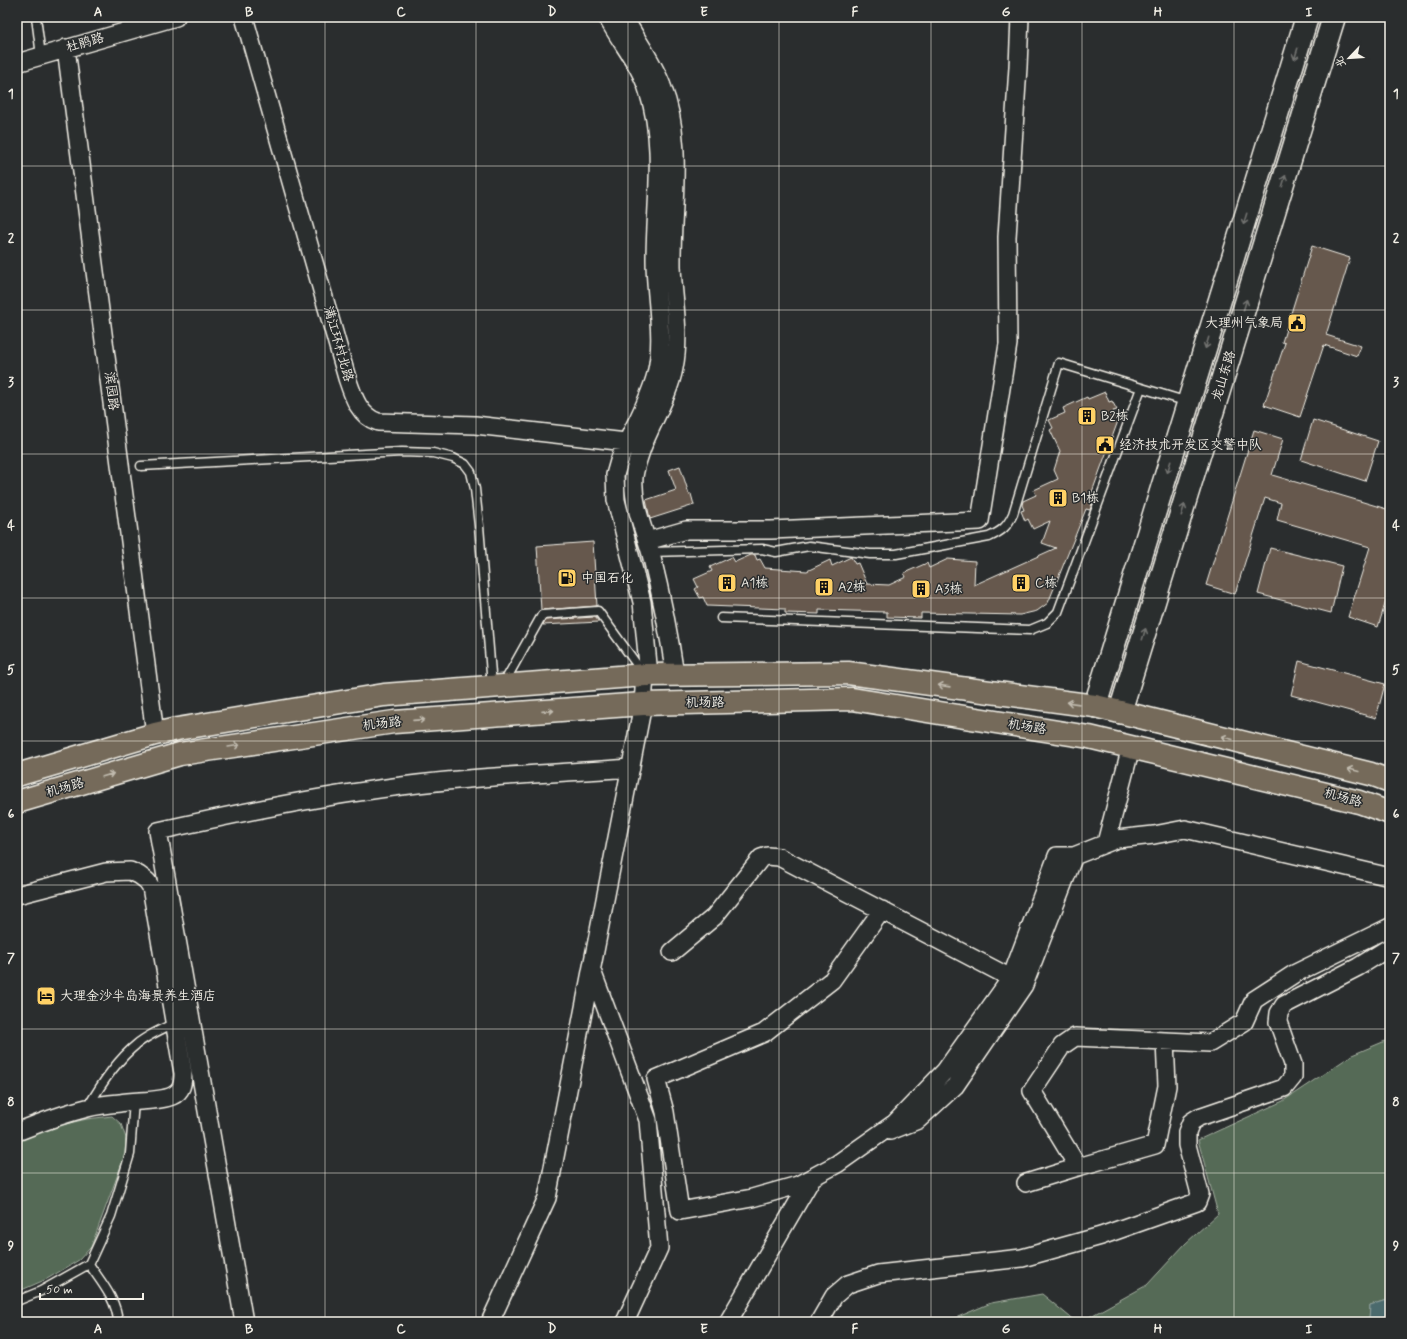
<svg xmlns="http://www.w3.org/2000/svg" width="1407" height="1339" viewBox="0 0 1407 1339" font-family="Mynerve,'LXGW WenKai TC',sans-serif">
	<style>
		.green { fill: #556b57; stroke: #a4aea0 }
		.water { fill: #4c6a6d; stroke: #8fa09e }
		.building { fill: #66584d; stroke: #f4f1e8 }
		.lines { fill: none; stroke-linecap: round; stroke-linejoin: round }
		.service-casing { stroke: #f4f1e8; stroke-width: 11 }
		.minor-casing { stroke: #f4f1e8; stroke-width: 20 }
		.secondary-casing { stroke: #f4f1e8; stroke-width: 25 }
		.primary-casing { stroke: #f4f1e8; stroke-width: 25 }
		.service { stroke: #2a2d2e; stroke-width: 8 }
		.minor { stroke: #2a2d2e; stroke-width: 17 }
		.secondary { stroke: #2a2d2e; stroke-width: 22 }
		.primary { stroke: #746a5a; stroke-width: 22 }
		.oneway { stroke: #71726f }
		.oneway2 { stroke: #c1bbaf }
		.grid { fill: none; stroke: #f4f1e8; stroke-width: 1; stroke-opacity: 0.55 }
		.labels { text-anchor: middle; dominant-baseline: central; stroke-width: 3; stroke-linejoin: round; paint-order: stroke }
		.street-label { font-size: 13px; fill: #f4f1e8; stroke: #2a2d2e }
		.poi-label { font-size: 13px; fill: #f4f1e8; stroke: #2a2d2e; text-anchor: start }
		.neatline { fill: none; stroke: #f4f1e8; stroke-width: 1.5 }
		.grid-label { font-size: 13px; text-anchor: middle; font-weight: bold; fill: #f4f1e8 }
	</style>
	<rect width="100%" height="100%" fill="#2a2d2e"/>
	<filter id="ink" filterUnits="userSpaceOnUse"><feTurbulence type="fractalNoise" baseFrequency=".025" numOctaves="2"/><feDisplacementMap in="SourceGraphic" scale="8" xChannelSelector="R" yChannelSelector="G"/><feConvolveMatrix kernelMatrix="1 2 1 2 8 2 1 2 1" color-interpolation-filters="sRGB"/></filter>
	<g filter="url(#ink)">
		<path class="green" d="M1390,1039V1299L1370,1305L1369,1322H1080L1147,1285L1185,1244L1218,1214L1198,1140L1283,1101L1352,1055Z
			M112,1116L121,1124L126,1138L125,1155L91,1247L79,1260L47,1279L17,1292V1142L52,1127L87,1119Z
			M1042,1294L1076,1322H946L991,1303Z"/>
		<path class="water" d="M1390,1299V1322H1369L1370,1305Z"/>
		<path class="building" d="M1312,246L1350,258L1326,335L1361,346L1357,356L1324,345L1300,417L1264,405L1285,343L1282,342Z
			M1105,392L1109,402L1112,401L1117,410L1113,411L1118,421L1092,492L1095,494L1090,510L1086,509L1048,603L1037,611L1020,615L921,613V618L887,617V612L819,610V614L785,613V609L707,606L703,597L700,598L695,589L698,587L694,579L712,571L710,567L732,557L735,562L751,555H755L757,560L760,559L765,568L807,571L830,560L832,566L851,557L855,564L858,563L867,584L889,585L906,577L904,573L927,563L929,568L948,559L975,561L974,585L1056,548L1042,543L1050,521L1033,529L1028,519L1025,521L1021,511L1024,510L1022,505L1023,501L1036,495L1034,490L1058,479L1054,470L1060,451L1050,430L1053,428L1049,420L1065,413L1063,408L1087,397L1088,399Z
			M1313,420L1378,441L1365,481L1301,460Z
			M1254,430L1283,439L1272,475L1390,510V588L1378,627L1348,617L1370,547L1277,520L1281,503L1265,498L1235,594L1206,585Z
			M680,466L689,494H691L694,505L650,519L646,500L676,490L669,470Z
			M593,542L597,606L541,610L537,546Z
			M1270,548L1342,566L1331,613L1258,594Z
			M595,617L599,622L543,625L545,620Z
			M1299,661L1385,684L1376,718L1291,695Z"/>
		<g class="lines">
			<defs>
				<path id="service" d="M36,17L41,56
					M141,466L402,452L433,453L453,458L465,464L471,472L475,489L479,526L492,686
					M650,552L762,549L776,552L809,546L870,554H896L989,537C1002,531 1007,527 1013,514L1059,363L1188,402
					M721,618L1030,630L1047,623L1058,612L1141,388
					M504,683L542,615L598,611L643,673
					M88,1107C101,1084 116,1061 137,1044C148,1035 162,1029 175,1023
					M89,1264C101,1282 117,1300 118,1322
					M17,1301L41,1291L89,1264L111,1216L130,1154L134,1101"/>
				<path id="minor" d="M244,17L347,378C353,396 359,416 378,422L475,425L626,442
					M607,17C620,42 640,64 648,91C666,145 655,204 655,260C655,298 665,337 656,374C648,405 630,432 619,461L615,475L616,500L642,602L649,675
					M624,17C636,40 653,61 662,86C685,144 671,205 672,266C673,299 681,334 674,368C669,395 652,422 642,448C639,457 635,467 634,477C632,504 644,529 651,554C661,594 669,633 675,675
					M66,48L155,734
					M17,63L176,17
					M647,541L686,530H771L980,521L1008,344L1007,237L1018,67L1020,17
					M1106,843L1131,747
					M17,895L106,872L130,871L139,875L147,881L151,887L183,1073C183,1083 182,1092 172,1096C159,1102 135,1100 120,1103C109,1104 98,1105 87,1108C63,1114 39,1123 17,1132
					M882,910L832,980L764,1033L656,1079L665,1112L680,1211L752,1198L798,1185L837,1164L895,1123L945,1071L1011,978
					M672,952L714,917L761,858L767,856L779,857L1011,978L1057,856H1074L1117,839L1154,835L1185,829L1390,877
					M592,971L648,1120L659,1248L625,1322
					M890,1131L918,1120L955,1086L1024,985L1074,856
					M1078,1167L1155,1145L1167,1086L1165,1041
					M1026,1183L1078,1167L1032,1091L1062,1046L1075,1037L1210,1043L1244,1022L1254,1000L1294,974L1390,927
					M244,1322L158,831C229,815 300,800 372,790C458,777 545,774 631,768
					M490,1322L547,1198L643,704L645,675
					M728,1322L812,1178
					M819,1322L834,1296L848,1284L878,1274L1022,1258L1101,1236L1197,1202L1200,1194L1187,1145V1132L1191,1122L1199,1117L1284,1088L1293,1077V1064L1278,1022L1279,1013L1284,1005L1358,967L1390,947"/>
				<path id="secondary" d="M1095,706L1307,17
					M1120,712L1334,17"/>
				<path id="primary" d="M17,775L155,734L177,729L384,695L645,675L848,673L1095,706L1120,712L1371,774L1390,781
					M17,802L180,754L394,722L643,704L852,699L1089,737L1359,802L1390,813"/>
			</defs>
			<use href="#service" class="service-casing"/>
			<use href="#minor" class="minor-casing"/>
			<use href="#secondary" class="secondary-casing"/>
			<use href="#primary" class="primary-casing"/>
			<use href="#service" class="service"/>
			<use href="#minor" class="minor"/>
			<use href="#secondary" class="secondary"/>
			<use href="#primary" class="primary"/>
		</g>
		<defs><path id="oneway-shaft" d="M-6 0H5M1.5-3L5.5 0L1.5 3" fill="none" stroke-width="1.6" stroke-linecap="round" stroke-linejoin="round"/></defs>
		<g class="oneway">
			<use href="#oneway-shaft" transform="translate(1296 54) rotate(107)"/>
			<use href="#oneway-shaft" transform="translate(1284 181) rotate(-73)"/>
			<use href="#oneway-shaft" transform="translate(1245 219) rotate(107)"/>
			<use href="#oneway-shaft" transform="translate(1245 305) rotate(-73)"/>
			<use href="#oneway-shaft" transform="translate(1207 343) rotate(107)"/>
			<use href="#oneway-shaft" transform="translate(1169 467) rotate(107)"/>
			<use href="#oneway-shaft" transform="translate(1183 510) rotate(-73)"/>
			<use href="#oneway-shaft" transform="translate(1144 634) rotate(-73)"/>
		</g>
		<g class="oneway2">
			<use href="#oneway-shaft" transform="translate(944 686) rotate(-172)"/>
			<use href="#oneway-shaft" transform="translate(1073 703) rotate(-172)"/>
			<use href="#oneway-shaft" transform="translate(548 711) rotate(-4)"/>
			<use href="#oneway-shaft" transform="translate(419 720) rotate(-4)"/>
			<use href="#oneway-shaft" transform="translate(1227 738) rotate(-166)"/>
			<use href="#oneway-shaft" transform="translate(234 746) rotate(-9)"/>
			<use href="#oneway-shaft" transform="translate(1353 770) rotate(-166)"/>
			<use href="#oneway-shaft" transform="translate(108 775) rotate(-16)"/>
		</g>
	</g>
	<path class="grid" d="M173,17V1322M325,17V1322M476,17V1322M628,17V1322M779,17V1322M931,17V1322M1082,17V1322M1234,17V1322M17,166H1390M17,310H1390M17,454H1390M17,598H1390M17,741H1390M17,885H1390M17,1029H1390M17,1173H1390"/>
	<defs>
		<symbol id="civic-square" viewBox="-11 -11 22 22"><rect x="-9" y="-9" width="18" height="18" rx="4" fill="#ffd166" stroke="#2a2d2e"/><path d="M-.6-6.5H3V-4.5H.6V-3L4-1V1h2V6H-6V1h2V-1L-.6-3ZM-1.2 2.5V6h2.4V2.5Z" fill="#111"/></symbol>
		<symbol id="building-square" viewBox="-11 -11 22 22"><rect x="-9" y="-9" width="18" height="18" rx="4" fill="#ffd166" stroke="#2a2d2e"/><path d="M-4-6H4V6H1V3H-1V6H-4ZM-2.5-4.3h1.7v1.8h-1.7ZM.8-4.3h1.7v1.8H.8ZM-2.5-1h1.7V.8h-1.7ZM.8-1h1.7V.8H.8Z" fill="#111"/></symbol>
		<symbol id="fuel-square" viewBox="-11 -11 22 22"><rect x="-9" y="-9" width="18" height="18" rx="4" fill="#ffd166" stroke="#2a2d2e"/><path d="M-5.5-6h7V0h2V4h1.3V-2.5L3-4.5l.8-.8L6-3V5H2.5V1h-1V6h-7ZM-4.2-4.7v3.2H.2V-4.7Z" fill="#111"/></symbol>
		<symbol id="hotel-square" viewBox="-11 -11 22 22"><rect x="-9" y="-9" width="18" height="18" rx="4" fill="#ffd166" stroke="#2a2d2e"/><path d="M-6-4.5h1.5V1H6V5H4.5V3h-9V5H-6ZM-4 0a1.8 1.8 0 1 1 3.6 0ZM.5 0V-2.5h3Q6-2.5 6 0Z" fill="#111"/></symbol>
	</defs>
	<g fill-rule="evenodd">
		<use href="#civic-square" x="1286" y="312" width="22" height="22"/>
		<use href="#building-square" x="1076" y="405" width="22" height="22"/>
		<use href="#civic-square" x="1094" y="434" width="22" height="22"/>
		<use href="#building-square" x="1047" y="487" width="22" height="22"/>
		<use href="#fuel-square" x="556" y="567" width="22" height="22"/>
		<use href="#building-square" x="716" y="572" width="22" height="22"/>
		<use href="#building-square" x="1010" y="572" width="22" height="22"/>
		<use href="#building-square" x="813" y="576" width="22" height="22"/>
		<use href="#building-square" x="910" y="578" width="22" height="22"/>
		<use href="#hotel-square" x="35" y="985" width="22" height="22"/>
	</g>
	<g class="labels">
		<g class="street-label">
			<text transform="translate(85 43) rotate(-16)">杜鹃路</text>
			<text transform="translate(338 344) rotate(74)">满江环村北路</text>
			<text transform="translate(1224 376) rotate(-73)">龙山东路</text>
			<text transform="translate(111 391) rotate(83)">滨园路</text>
			<text transform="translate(705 703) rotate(-1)">机场路</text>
			<text transform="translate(382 724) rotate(-7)">机场路</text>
			<text transform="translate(1027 727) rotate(9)">机场路</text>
			<text transform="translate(65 788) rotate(-16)">机场路</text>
			<text transform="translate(1343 798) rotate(15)">机场路</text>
		</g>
		<g class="poi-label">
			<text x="1283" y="323" text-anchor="end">大理州气象局</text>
			<text x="1101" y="416">B2栋</text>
			<text x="1119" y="445">经济技术开发区交警中队</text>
			<text x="1072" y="498">B1栋</text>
			<text x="581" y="578">中国石化</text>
			<text x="741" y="583">A1栋</text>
			<text x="1035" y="583">C栋</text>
			<text x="838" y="587">A2栋</text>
			<text x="935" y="589">A3栋</text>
			<text x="60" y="996">大理金沙半岛海景养生酒店</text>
		</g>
	</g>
	<rect width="1407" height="1339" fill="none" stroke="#2a2d2e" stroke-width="44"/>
	<g transform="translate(1349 58) rotate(245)" stroke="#2a2d2e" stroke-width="3" paint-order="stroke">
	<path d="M0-3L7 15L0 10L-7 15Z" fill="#f4f1e8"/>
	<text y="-6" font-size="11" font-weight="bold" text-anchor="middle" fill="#f4f1e8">北</text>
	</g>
	<path d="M40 1293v6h103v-6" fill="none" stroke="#f4f1e8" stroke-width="2"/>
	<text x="46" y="1293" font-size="12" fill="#f4f1e8" stroke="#2a2d2e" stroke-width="3" paint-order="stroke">50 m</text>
	<rect x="22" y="22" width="1363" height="1295" class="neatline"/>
	<g class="grid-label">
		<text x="98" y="16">A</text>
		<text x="249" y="16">B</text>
		<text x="401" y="16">C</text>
		<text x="552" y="16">D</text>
		<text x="704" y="16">E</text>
		<text x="855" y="16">F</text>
		<text x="1006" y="16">G</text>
		<text x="1158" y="16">H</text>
		<text x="1309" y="16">I</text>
		<text x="11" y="98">1</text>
		<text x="1396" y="98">1</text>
		<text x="11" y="242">2</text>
		<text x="1396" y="242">2</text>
		<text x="11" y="386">3</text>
		<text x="1396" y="386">3</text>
		<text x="11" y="530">4</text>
		<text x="1396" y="530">4</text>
		<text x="11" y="674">5</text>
		<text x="1396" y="674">5</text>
		<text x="11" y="818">6</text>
		<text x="1396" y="818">6</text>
		<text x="11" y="962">7</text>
		<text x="1396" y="962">7</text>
		<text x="11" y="1106">8</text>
		<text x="1396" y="1106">8</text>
		<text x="11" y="1250">9</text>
		<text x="1396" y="1250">9</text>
		<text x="98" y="1333">A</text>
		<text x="249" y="1333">B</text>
		<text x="401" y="1333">C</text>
		<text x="552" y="1333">D</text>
		<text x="704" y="1333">E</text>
		<text x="855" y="1333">F</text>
		<text x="1006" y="1333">G</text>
		<text x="1158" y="1333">H</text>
		<text x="1309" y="1333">I</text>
	</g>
</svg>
